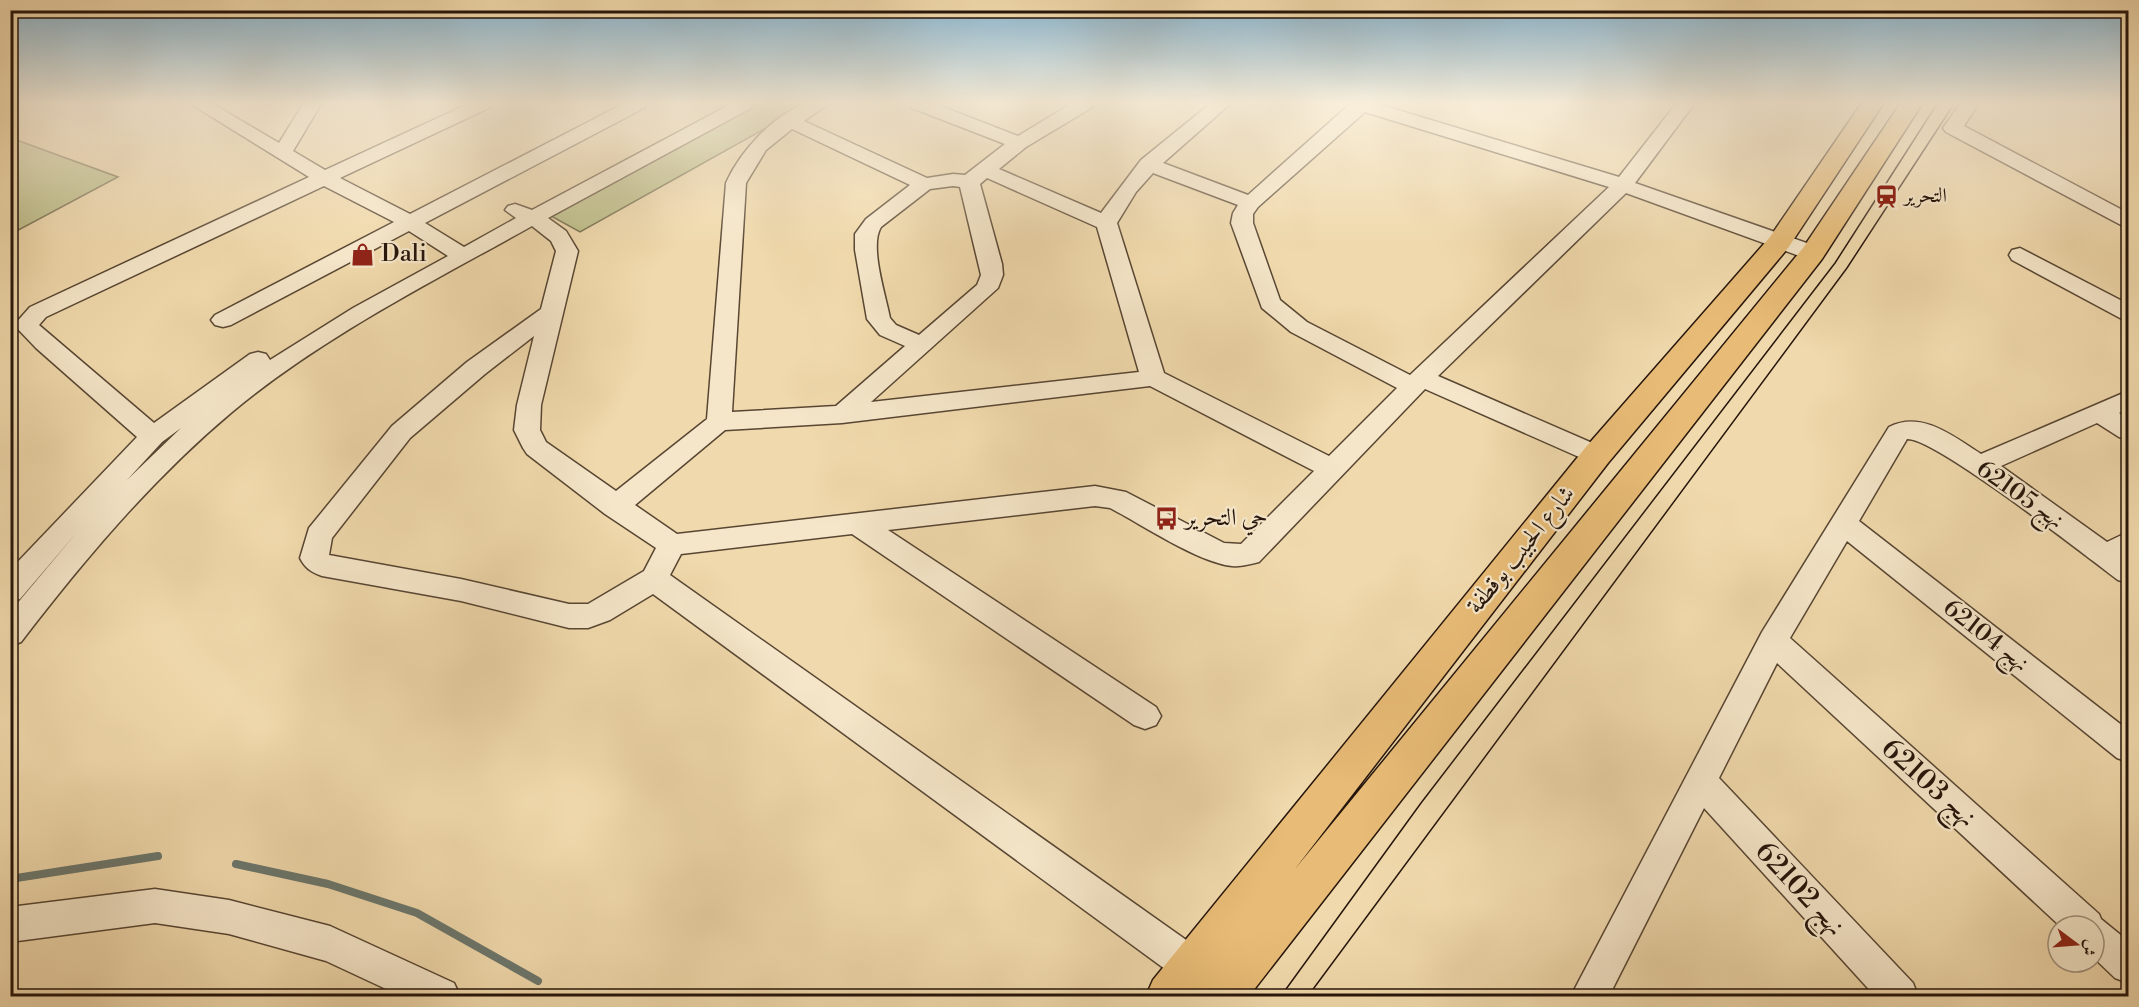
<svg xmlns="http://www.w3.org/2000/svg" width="2139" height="1007" viewBox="0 0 2139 1007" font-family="'Libre Bodoni',Amiri,serif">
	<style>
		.green { fill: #bcbf88; stroke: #716a4a; stroke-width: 1.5 }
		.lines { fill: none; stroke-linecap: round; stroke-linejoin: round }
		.stream { stroke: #6c776d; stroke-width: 8 }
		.minor-casing { stroke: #584633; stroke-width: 3 }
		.major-casing { stroke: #26150b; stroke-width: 3 }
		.minor { fill: #f5e6c9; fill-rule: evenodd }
		.major { fill: #e8bc76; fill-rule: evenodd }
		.tram { stroke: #26150b; stroke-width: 1.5 }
		.labels { text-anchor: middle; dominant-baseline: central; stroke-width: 4.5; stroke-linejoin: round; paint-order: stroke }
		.far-poi-label { font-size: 20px; fill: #26150b; stroke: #f5e6c9; text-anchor: start }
		.poi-label { font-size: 24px; fill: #26150b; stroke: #f5e6c9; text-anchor: start }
		.street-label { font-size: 24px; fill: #26150b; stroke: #f5e6c9 }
		.near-street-label { font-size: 28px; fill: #26150b; stroke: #f5e6c9 }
	</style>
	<rect width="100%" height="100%" fill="#f0d9ac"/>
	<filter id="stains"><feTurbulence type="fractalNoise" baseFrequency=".00333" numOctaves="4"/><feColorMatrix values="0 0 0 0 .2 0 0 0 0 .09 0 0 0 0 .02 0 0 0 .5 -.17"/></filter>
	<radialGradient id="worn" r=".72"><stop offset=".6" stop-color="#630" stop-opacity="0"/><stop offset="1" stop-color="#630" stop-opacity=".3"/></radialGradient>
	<path class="green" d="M757,104H809L580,232L551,216Z
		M11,138L118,177L11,234Z"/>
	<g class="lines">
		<path class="stream" d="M236,864L328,884L417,913L538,981
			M10,879L158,856"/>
		<defs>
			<path id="minor" d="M191,104H213L279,143L303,104H321L293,151L325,170L468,104H491L489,108L340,178L410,214L623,104H646L644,108L425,223L464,247L516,218L505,210L508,206L515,204L532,210L731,104H753L751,108L548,218L566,231L578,251L541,405L540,430L546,442L616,491L707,419L726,183C740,152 772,116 805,104C811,102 822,104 828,104L804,121L927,178L953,174L965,175L1005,144L912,108L910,104H935L1018,136L1071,104H1093L1091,108L1026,147L999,169L1101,213L1141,160L1210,104H1230L1163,163L1248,195L1350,104H1378L1619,177L1676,104H1694L1635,183L1821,248L1824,253L1821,258H1805L1626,193L1438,376L1606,449L1610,455L1606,461L1597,464L1588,461L1425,389L1259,562C1250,564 1241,567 1232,566C1197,562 1143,525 1110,508L1095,506L888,530L1156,707L1161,716L1156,725L1145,729L1134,725L852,534L681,554L670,575L1206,954L1211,967L1206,980L1193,985L1180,980L653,594L610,620L588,628H569L461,601L322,576C311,572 305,568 300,558L309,528L392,426L467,362L541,309L556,251L551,241L532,226C430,283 322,337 232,412C151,480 84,560 21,642L10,646V612L78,531L20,599L10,602V570L137,437L36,348L14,325L30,307L309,177ZM1365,112L1609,187L1410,375L1307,322L1280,300L1253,223V214L1258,207ZM792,129L910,185L866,219L855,234V250L867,319L880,335L905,346L836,406L732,412L746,183L766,150ZM1153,173L1238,205L1233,213L1231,223L1262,308L1291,332L1397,388L1329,456L1164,373L1117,223L1136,192ZM987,178L1097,227L1139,372L871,402L998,288L1003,275L1002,264L980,184ZM324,186L394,222L215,315L211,320L215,325L223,327L231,325L409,231L448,256L353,308L270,360L266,354L258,352L250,354L154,423L39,325L46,317ZM953,186L960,187L981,275L977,285L919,335L896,325L890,318C886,296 869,246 881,227L930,189ZM534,336L517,405L514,430L523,448L527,454L605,514L656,548L644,571L588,604H569L461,579L329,555L332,538L410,438L485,374ZM1150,386L1314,471L1241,544L1224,543L1126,492L1095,486L677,534L635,505L725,430L842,423ZM181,428L127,480L162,442Z
				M1960,104H1978L1964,126L2128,213V227L2121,225L1946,132L1943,128Z
				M2020,248L2128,304V320L2120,318L2012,260L2009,255L2012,250Z
				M2128,391V409L2119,413L2128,419V440L2119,437L2097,423L2001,466L2107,542L2128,532V583L2118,580C2086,556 1934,437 1907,439L1859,521L2128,730V762L2117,758L1847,541L1790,638L2099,914L2101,919L2128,941V983L2115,978L2094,958V926H2060L1777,663L1719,778L1913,983L1918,996H1875L1704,808L1609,996H1571L1762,632L1889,427C1922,410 1954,437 1981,454Z
				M155,889L229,900L330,926L454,983L460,996H401L326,961L229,934L155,923L10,942V907Z"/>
			<path id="major" d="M1861,104H1883L1788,248L1608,463L1295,869L1803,248L1900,104H1922L1822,259L1249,996H1146L1153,980L1586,447L1770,237Z"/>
		</defs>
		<use href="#minor" class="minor-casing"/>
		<use href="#major" class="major-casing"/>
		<use href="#minor" class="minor"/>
		<use href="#major" class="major"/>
		<path class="tram" d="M1281,996L1421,803L1835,263L1937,104
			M1308,996L1847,268L1954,104"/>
	</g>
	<linearGradient id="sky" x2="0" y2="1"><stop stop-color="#89b6d1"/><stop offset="0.42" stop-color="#f8eeda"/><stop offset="1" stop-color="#f8eeda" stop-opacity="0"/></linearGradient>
	<rect width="2139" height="245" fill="url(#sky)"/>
	<defs>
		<symbol id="station-bare" viewBox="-9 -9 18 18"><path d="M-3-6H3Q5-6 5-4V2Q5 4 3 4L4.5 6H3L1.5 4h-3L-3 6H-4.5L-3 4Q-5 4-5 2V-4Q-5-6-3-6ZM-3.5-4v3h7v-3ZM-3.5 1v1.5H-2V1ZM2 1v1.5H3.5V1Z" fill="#8f2418" stroke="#f5e6c9" stroke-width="2.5" paint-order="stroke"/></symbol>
		<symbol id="shop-bare" viewBox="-9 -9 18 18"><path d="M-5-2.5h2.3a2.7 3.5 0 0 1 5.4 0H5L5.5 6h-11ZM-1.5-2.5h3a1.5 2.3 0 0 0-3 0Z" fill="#8f2418" stroke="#f5e6c9" stroke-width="2.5" paint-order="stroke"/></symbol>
		<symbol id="bus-bare" viewBox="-9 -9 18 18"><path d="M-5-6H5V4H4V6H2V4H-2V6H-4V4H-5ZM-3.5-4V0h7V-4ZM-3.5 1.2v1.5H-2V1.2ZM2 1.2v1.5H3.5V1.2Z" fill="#8f2418" stroke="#f5e6c9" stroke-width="2.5" paint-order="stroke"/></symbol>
	</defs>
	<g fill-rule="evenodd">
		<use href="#station-bare" x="1870" y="180" width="33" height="33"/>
		<use href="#shop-bare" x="346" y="238" width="33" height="33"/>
		<use href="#bus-bare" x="1150" y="502" width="33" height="33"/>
	</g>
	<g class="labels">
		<g class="far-poi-label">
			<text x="1904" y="196">التحرير</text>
		</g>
		<g class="poi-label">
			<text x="381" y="254">Dali</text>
			<text x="1185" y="518">حي التحرير</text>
		</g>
		<g class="street-label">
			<text transform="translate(2020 495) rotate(35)">نهج 62105</text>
			<text transform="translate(1521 550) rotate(-51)">شارع الحبيب بوقطفة</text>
			<text transform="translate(1986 636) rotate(38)">نهج 62104</text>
		</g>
		<g class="near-street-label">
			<text transform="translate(1929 783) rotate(42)">نهج 62103</text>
			<text transform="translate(1800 889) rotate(47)">نهج 62102</text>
		</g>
	</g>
	<rect width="2139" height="1007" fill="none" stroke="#f0d9ac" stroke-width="36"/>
	<rect x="12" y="12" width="2115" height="983" fill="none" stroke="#26150b" stroke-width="3"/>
	<rect x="18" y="18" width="2103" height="971" fill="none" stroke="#26150b" stroke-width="1.5"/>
	<g transform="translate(2076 944) rotate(106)"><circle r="28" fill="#f5e6c9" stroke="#a2927d" stroke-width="1.5"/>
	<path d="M0-4.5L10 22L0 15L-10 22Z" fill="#8f2418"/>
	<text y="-9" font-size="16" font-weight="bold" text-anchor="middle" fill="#26150b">ش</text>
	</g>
	<rect width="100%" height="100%" filter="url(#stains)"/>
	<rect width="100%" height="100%" fill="url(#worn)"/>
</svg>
